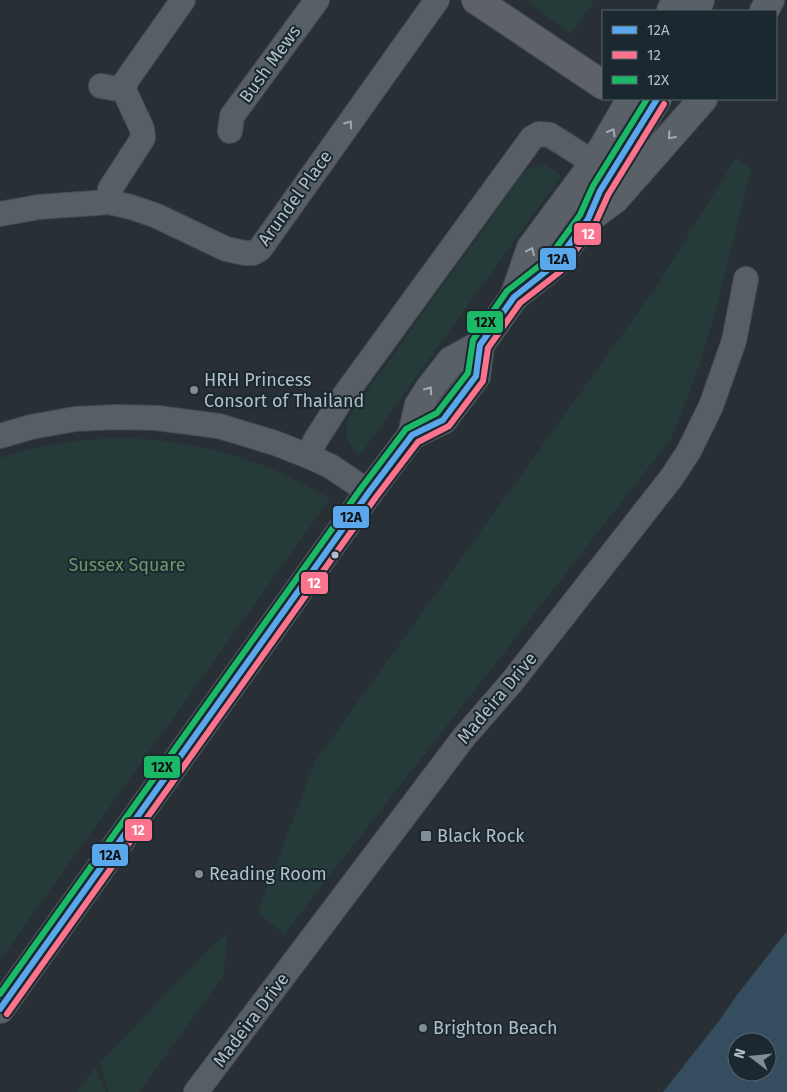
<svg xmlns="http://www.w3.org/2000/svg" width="787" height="1092" viewBox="0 0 787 1092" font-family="'Fira Sans',sans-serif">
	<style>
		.green { fill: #253b3a }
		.water { fill: #344d5f; fill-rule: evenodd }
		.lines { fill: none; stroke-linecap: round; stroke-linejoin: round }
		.minor-casing { stroke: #464c50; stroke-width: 26 }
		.secondary-casing { stroke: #464c50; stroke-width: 30 }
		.primary-casing { stroke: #454d52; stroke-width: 30 }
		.minor { stroke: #585f64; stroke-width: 24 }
		.secondary { stroke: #5c6268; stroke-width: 28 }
		.primary { stroke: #5a6166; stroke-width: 28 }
		.bus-1-casing { stroke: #1b2830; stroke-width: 10 }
		.bus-2-casing { stroke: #1b2830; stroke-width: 10 }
		.bus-3-casing { stroke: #1b2830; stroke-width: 10 }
		.bus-1 { stroke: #5aa8eb; stroke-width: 6 }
		.bus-2 { stroke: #fc738d; stroke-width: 6 }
		.bus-3 { stroke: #1ab867; stroke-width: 6 }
		.oneway { stroke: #9ba6ae }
		.oneway2 { stroke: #a0abb4 }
		.poi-dot { fill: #818c94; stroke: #1b2830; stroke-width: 2 }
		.bus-dot { fill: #b1bec7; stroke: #1b2830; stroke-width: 2 }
		.labels { text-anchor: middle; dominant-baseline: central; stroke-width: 4; stroke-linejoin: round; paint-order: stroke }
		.street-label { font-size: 18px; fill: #b1bec7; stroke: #1b2830 }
		.poi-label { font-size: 18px; fill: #b1bec7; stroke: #1b2830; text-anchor: start }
		.park-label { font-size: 18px; fill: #679969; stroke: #1b2830 }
		.line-badge { stroke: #1b2830; stroke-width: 2 }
		.badge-label { font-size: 14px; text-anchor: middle; font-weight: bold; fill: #fff }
		.pale-badge-label { font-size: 14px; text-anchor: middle; font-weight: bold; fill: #111 }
	</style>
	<rect width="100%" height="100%" fill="#283036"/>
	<path class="green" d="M525,0H595L571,34Z
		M736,158L751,169C728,260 709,355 670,440L284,934L258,912L315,762L655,289Z
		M544,164L561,176L360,455C346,444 343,432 350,415L522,175L527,169Z
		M126,438C201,442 264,459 329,498V500L0,960V458C40,444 83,439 126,438Z
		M228,933L223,976L139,1092H109L100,1063L209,949Z
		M95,1067L106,1092H76L79,1089Z"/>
	<path class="water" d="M787,931V1092H663L719,1021L737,995ZM737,1042H767V1072H737Z"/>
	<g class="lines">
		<defs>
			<path id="minor" d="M101,86L124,90
				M230,131L232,116L317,0
				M109,202L110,189L143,138L142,129L124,90L126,81L183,0
				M0,214L39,207L109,202L131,207L157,216L226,249L245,253H253L260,249L437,0
				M0,436L31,427L75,419L117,417L157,418L219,426L275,443L308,456L330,466L369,492
				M308,456L315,441L341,400L532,138L539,134L550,135L594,163
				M196,1092L464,737L511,683L672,477L689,451L711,406L734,341L746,279"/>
			<path id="secondary" d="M476,0L603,85"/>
			<path id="primary" d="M671,11L676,0
				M696,11L700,0
				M764,11L770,0
				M595,214L615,199L703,99
				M514,297L554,265L588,219L600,191L657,99
				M412,435L443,420L476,376L480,345
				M0,1009L369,492L412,435L419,405L430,388L451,361L480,345L514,297L531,248L594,163L631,99"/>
		</defs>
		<use href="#minor" class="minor-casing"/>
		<use href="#secondary" class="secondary-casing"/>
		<use href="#primary" class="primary-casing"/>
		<use href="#minor" class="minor"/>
		<use href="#secondary" class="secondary"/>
		<use href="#primary" class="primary"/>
		<defs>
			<path id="bus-1" d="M0,1009L369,492L412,435L443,420L476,376L480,345L514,297L554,265L588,219L600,191L657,99"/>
			<path id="bus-2" d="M7,1014L376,497L418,442L449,426L483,381L488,348L520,303L561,271L595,224L608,195L664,104"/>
			<path id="bus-3" d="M0,994L362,487L406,429L437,413L468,373L473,340L507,291L548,259L580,215L593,186L647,99"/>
		</defs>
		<use href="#bus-1" class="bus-1-casing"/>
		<use href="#bus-2" class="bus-2-casing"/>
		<use href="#bus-3" class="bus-3-casing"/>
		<use href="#bus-1" class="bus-1"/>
		<use href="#bus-2" class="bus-2"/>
		<use href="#bus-3" class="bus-3"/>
	</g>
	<defs><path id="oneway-chevron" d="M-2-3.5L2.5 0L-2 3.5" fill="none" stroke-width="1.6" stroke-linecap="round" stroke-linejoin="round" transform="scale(1.25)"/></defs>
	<use class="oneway" href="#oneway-chevron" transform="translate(349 124) rotate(-54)"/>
	<g class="oneway2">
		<use href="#oneway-chevron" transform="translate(612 132) rotate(-60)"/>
		<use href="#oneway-chevron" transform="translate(671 136) rotate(132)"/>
		<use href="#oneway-chevron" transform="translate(531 251) rotate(-65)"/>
		<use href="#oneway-chevron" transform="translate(429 390) rotate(-55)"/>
	</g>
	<g class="poi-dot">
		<circle cx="194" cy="390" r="5"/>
		<rect x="420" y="830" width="12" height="12" rx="2.5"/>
		<circle cx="199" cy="874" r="5"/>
		<circle cx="423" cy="1028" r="5"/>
	</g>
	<circle class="bus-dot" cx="335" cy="555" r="4.5"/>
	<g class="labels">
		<g class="street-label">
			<text transform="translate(270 64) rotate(-54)">Bush Mews</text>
			<text transform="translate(295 198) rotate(-54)">Arundel Place</text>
			<text transform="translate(497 698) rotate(-50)">Madeira Drive</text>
			<text transform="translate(251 1020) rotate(-53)">Madeira Drive</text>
		</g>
		<g class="poi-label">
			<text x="204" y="380">HRH Princess<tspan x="204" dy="21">Consort of Thailand</tspan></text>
			<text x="437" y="836">Black Rock</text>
			<text x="209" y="874">Reading Room</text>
			<text x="433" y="1028">Brighton Beach</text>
		</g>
		<g class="park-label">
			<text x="127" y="565">Sussex Square</text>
		</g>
	</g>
	<g class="line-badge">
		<rect x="573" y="222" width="29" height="24" rx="5" fill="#fc738d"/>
		<rect x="539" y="247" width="38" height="24" rx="5" fill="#5aa8eb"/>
		<rect x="466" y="310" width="38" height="24" rx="5" fill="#1ab867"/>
		<rect x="332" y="505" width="38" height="24" rx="5" fill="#5aa8eb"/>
		<rect x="300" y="571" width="29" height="24" rx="5" fill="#fc738d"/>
		<rect x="143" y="755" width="38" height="24" rx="5" fill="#1ab867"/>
		<rect x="124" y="818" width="29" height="24" rx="5" fill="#fc738d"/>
		<rect x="91" y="843" width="38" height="24" rx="5" fill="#5aa8eb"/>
	</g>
	<g class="badge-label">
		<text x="588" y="239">12</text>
		<text x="314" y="588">12</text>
		<text x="138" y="835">12</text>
	</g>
	<g class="pale-badge-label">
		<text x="558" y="264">12A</text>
		<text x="485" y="327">12X</text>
		<text x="351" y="522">12A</text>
		<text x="162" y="772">12X</text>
		<text x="110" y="860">12A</text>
	</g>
	<rect x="602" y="10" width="175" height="90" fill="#1b2830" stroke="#57646c"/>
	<rect x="612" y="26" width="25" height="8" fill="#5aa8eb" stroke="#57646c"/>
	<text x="647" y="35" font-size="15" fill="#b1bec7">12A</text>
	<rect x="612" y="51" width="25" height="8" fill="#fc738d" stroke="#57646c"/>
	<text x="647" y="60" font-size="15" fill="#b1bec7">12</text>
	<rect x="612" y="76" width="25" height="8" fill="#1ab867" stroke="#57646c"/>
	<text x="647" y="85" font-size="15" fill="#b1bec7">12X</text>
	<g transform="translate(752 1057) rotate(286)"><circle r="24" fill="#1b2830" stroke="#57646c"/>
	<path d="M0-4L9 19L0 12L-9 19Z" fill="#818c94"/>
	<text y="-8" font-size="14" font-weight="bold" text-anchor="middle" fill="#b1bec7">N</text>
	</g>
</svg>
